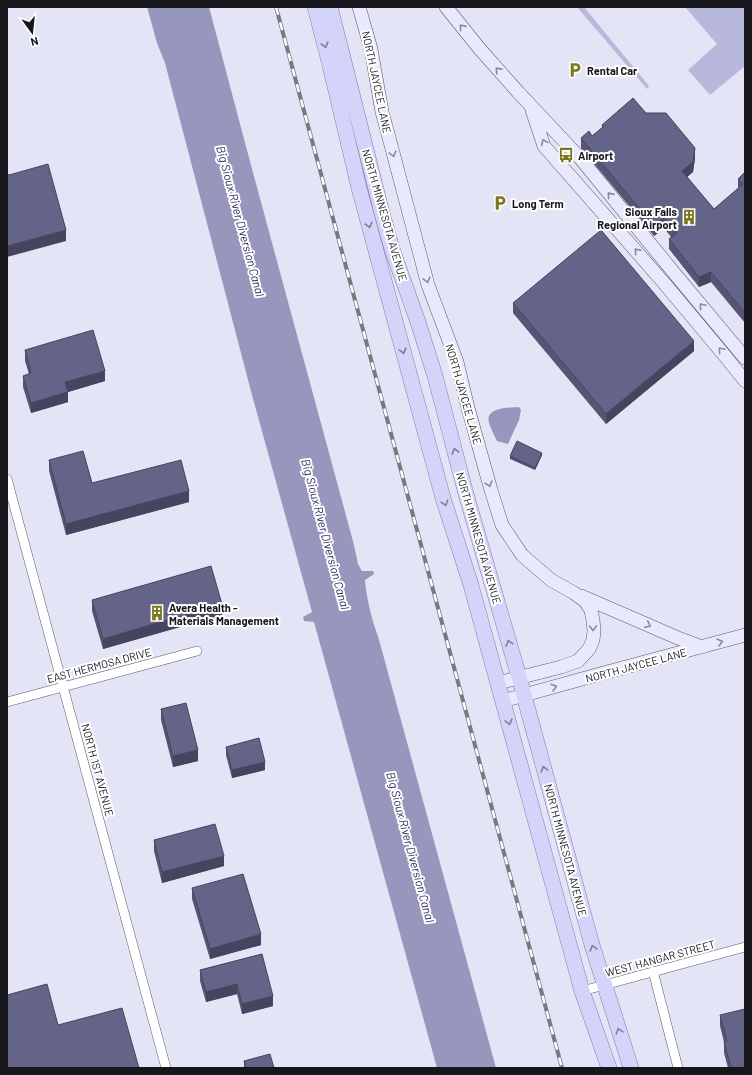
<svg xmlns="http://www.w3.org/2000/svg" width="752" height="1075" viewBox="0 0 752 1075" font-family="Barlow,sans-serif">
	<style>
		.green { fill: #b8b8dc }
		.water { fill: #9796bd }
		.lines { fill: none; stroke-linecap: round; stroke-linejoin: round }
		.street-casing { stroke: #5c5c6b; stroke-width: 10 }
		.secondary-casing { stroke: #5c5c6b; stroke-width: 14 }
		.primary-casing { stroke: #7f7eaa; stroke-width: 16 }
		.street { stroke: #fff; stroke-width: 9 }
		.secondary { stroke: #e9e9fd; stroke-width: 13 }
		.primary { stroke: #d4d3fa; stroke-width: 15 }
		.rail-casing { stroke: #777883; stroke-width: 4 }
		.rail { stroke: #fff; stroke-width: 2.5; stroke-dasharray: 8; stroke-linecap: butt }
		.wall { fill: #565575 }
		.shaded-wall { fill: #46455f }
		.building { fill: #646388; stroke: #46455f }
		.oneway { stroke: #8a8a98 }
		.oneway2 { stroke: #7e7e96 }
		.labels { text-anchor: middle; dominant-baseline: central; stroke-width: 4; stroke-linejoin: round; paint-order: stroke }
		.poi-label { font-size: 11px; font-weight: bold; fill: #16161c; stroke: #fff; text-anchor: start }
		.street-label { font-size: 11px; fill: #16161c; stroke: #fff }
		.water-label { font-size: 12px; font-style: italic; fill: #312c5f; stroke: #fff }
	</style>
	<rect width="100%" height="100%" fill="#e3e4f6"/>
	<path class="green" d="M577,7H584L649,86L647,89Z
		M685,7H745V66L710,95L688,70L717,44Z"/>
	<path class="water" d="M147,7H209L252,169L354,545L358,564L362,571H373L374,574L365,580C366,596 372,621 378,636L496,1068H437L314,622L304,621L303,617L312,612L252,395L165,63L157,43Z
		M519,407L521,410L519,420L508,444L497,441C494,435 491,429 489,423C485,407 508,408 519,407Z"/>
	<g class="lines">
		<defs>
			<path id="street" d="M7,479L166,1068
				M7,702L197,651
				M653,971L678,1068
				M582,991L745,947"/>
			<path id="secondary" d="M359,7L371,49L382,112L387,130L428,285L457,362L468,408L491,490L502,525L522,555L551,580L574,593L585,601L591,610L593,620L594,631L593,640L589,649L578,661L561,667L498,683
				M446,7L479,48L518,92L580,158L675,274L745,358
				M532,110L544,146L664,283L725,356L745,381
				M581,596L678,638L702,647
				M503,701L600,674L745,635"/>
			<path id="primary" d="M315,7L329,61L359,188L443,498L471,585L582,991L609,1068
				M330,7L344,62L382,213L392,249L418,322L435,376L466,494L519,677L592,945L631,1068"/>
		</defs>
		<use href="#street" class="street-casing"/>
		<use href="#secondary" class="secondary-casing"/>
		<use href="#primary" class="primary-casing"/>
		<use href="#street" class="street"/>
		<use href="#secondary" class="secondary"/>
		<use href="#primary" class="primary"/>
		<defs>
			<path id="rail" d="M276,7L562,1068"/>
		</defs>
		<use href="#rail" class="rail-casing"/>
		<use href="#rail" class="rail"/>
	</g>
	<path class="wall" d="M646,113L695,158L693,172L687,177L714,209L738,189V179L745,172V323L711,282L699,287L669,249V239L671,237L664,228L654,236L581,148V138L592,136L602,128V125Z
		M513,303L694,351L606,424L513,313Z
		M25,350L105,381L68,392V402L31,413L23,387V376L29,374L25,361Z
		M542,455L535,470L510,459V456Z
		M49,460L92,483L189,502L66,535L49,471Z
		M92,600L222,615L103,649L92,611Z
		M161,709L198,761L173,767L161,720Z
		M226,747L265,770L232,778L226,755Z
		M154,840L224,866L162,883L154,851Z
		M192,888L261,945L210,959L192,899Z
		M262,954L273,1006L242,1014L237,994L206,1002L200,981V970Z
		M720,1015L745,1068H728L724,1053V1042L720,1026Z
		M244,1061L274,1068H244Z"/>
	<path class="shaded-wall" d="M695,148V158L693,172L682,181V171Z
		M664,218V228L654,236V226Z
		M66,230V241L7,257V246Z
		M711,272V282L699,287V277Z
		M694,341V351L606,424V414Z
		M105,371V381L68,392V402L31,413V403L65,382Z
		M542,453V455L535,470V468Z
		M189,491V502L66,535V524Z
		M222,604V615L103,649V639Z
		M198,750V761L173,767V756Z
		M265,762V770L232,778V770Z
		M224,856V866L162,883V872Z
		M261,934V945L210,959V949Z
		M237,984V994L206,1002V992Z
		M273,996V1006L242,1014V1004Z"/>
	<path class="building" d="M633,98L646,113H666L695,148L693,162L682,171L714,209L743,184L738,179L745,172V313L711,272L699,277L669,239L677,233L664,218L654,226L581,138L589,131L592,136L603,127L602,125Z
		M48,164L66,230L7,246V173L9,175Z
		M601,230L694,341L606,414L513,303Z
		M93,330L105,371L65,382L68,392L31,403L23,376L31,373L25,350Z
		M517,441L542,453L535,468L510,456Z
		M83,451L92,483L181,460L189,491L66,524L49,460Z
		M211,566L222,604L103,639L92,600Z
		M186,703L198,750L173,756L161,709Z
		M259,738L265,762L232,770L226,747Z
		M215,824L224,856L162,872L154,840Z
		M243,874L261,934L210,949L192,888Z
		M262,954L273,996L242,1004L237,984L206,992L200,970Z
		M47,984L58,1025L122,1008L139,1068H7V995Z
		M745,1009V1067L741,1068H731L724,1042L727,1041L720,1015Z
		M270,1054L274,1068H246L244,1061Z"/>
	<defs><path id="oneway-chevron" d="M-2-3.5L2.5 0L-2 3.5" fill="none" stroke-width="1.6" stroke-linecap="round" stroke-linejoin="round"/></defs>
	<g class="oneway">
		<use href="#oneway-chevron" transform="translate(462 27) rotate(-129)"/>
		<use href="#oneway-chevron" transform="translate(498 70) rotate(-132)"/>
		<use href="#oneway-chevron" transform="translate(544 142) rotate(-114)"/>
		<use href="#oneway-chevron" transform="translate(393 154) rotate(75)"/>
		<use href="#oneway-chevron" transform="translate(610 195) rotate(-129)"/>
		<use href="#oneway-chevron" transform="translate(637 251) rotate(-131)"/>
		<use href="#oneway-chevron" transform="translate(427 280) rotate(75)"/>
		<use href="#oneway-chevron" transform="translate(702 306) rotate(-130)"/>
		<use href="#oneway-chevron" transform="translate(721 350) rotate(-130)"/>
		<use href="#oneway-chevron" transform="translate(489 484) rotate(74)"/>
		<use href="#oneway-chevron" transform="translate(648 625) rotate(24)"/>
		<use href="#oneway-chevron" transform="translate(593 628) rotate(90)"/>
		<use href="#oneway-chevron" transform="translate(720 642) rotate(-16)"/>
		<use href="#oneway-chevron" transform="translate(554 687) rotate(-16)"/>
	</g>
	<g class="oneway2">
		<use href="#oneway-chevron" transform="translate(325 45) rotate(75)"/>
		<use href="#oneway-chevron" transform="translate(369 225) rotate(75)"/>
		<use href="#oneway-chevron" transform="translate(403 351) rotate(75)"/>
		<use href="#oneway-chevron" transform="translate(455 451) rotate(-105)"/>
		<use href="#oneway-chevron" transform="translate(445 503) rotate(72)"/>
		<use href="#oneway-chevron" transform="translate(509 643) rotate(-106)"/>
		<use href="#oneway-chevron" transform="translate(509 722) rotate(75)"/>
		<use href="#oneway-chevron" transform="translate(544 769) rotate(-105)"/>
		<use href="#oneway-chevron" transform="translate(593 948) rotate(-106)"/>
		<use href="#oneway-chevron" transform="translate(619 1031) rotate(-108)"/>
	</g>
	<defs>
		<symbol id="parking-bare" viewBox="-9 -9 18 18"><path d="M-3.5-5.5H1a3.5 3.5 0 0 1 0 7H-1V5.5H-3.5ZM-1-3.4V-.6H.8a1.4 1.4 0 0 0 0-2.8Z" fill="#7d771c" stroke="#fff" stroke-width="2.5" paint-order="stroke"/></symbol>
		<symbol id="bus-bare" viewBox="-9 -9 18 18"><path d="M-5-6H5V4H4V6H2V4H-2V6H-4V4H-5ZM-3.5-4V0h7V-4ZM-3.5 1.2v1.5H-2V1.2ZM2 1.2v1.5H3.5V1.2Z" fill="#7d771c" stroke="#fff" stroke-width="2.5" paint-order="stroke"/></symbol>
		<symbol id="building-bare" viewBox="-9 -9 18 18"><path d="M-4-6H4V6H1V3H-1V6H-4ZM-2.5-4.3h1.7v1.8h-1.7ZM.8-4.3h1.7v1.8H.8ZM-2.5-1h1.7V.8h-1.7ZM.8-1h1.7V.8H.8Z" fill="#7d771c" stroke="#fff" stroke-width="2.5" paint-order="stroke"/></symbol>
	</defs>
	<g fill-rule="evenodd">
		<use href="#parking-bare" x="564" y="59" width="22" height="22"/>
		<use href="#bus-bare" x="555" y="144" width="22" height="22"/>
		<use href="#parking-bare" x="489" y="192" width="22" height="22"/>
		<use href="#building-bare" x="678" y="206" width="22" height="22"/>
		<use href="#building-bare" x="146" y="602" width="22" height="22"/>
	</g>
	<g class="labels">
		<g class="poi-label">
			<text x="587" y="70">Rental Car</text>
			<text x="578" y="155">Airport</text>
			<text x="512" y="203">Long Term</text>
			<text x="677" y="211" text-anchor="end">Sioux Falls<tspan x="677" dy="13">Regional Airport</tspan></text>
			<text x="169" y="607">Avera Health -<tspan x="169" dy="13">Materials Management</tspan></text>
		</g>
		<g class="street-label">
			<text transform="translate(377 82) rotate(78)">NORTH JAYCEE LANE</text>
			<text transform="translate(385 215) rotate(74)">NORTH MINNESOTA AVENUE</text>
			<text transform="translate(464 394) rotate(74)">NORTH JAYCEE LANE</text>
			<text transform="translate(479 538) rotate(74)">NORTH MINNESOTA AVENUE</text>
			<text transform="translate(99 665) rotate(-15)">EAST HERMOSA DRIVE</text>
			<text transform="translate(636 665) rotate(-15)">NORTH JAYCEE LANE</text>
			<text transform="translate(98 770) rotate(75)">NORTH 1ST AVENUE</text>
			<text transform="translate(566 850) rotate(75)">NORTH MINNESOTA AVENUE</text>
			<text transform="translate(660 958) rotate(-15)">WEST HANGAR STREET</text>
		</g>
		<g class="water-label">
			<text transform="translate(241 221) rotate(75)">Big Sioux River Diversion Canal</text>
			<text transform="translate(326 534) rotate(75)">Big Sioux River Diversion Canal</text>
			<text transform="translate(411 847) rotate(75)">Big Sioux River Diversion Canal</text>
		</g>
	</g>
	<rect width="752" height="1075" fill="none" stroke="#16161c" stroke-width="16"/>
	<g transform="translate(32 32) rotate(165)" stroke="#ffffff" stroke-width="3" paint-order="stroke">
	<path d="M0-3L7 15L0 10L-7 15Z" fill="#16161c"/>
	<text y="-6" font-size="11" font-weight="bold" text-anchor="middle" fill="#16161c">N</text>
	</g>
</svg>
